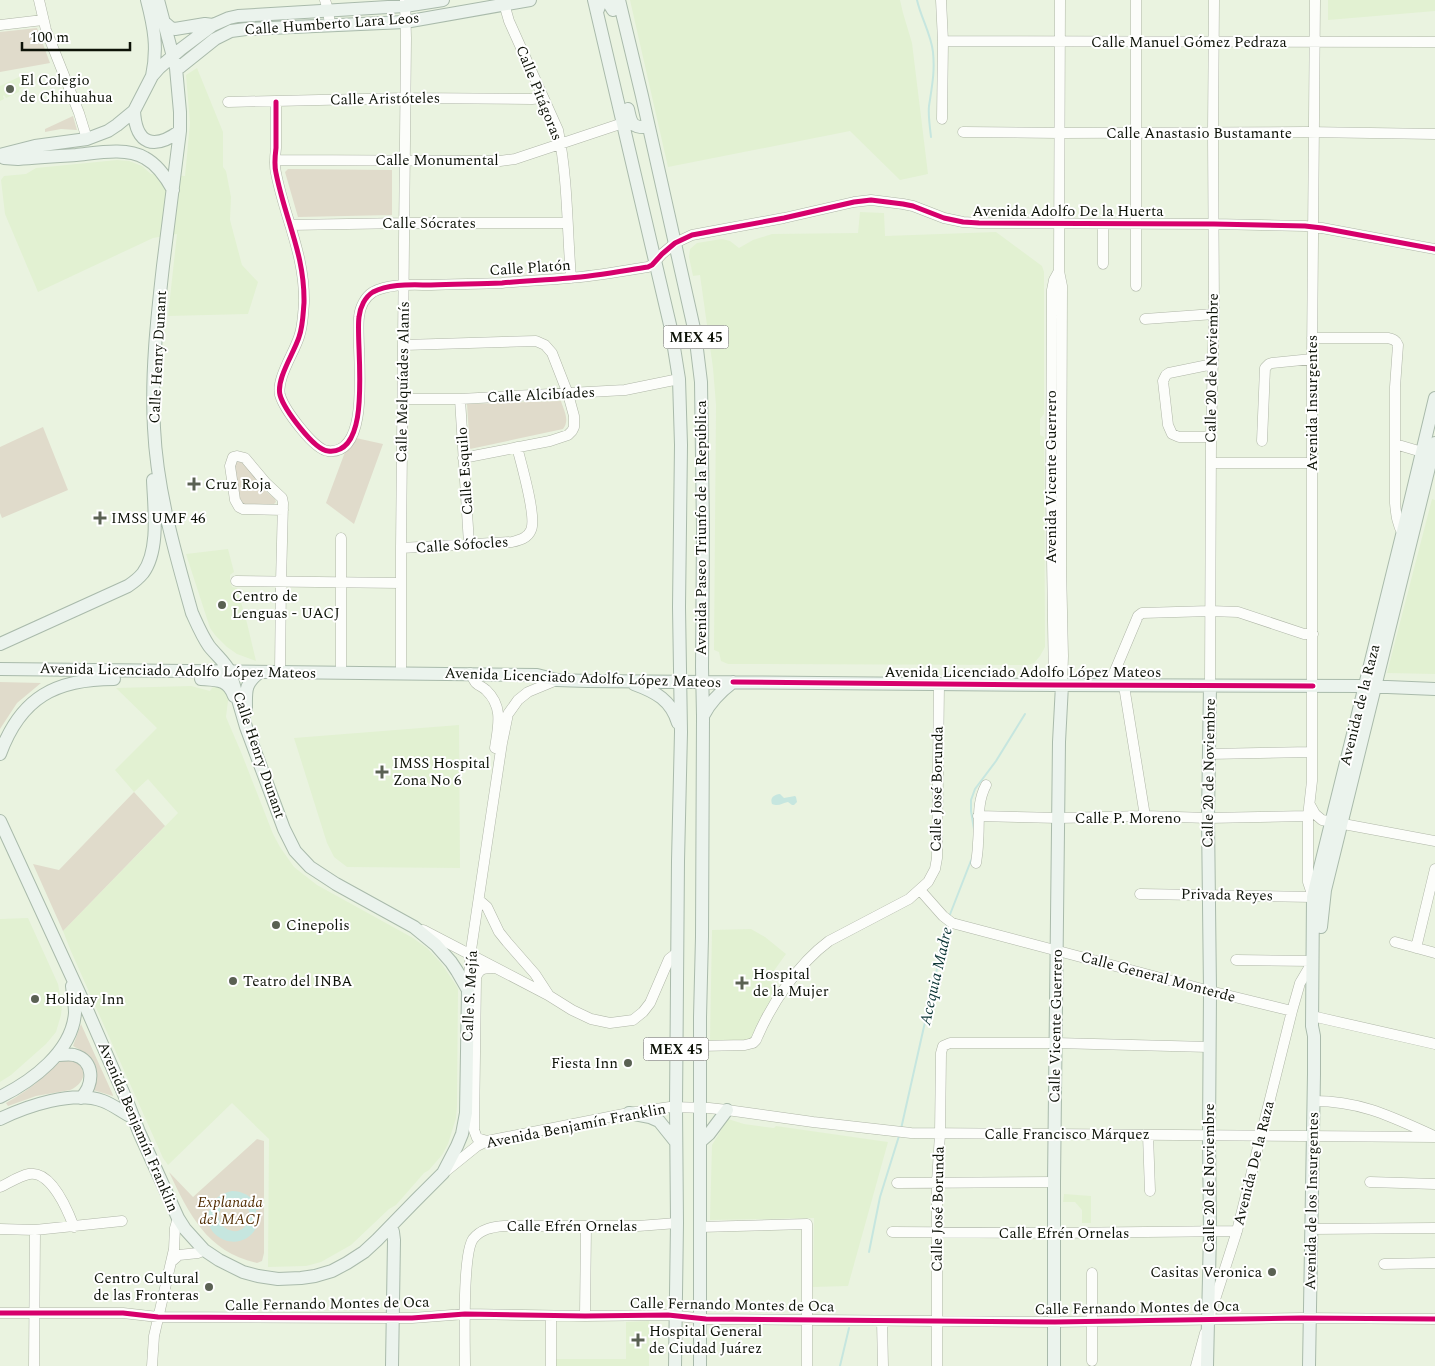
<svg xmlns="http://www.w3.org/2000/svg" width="1435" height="1366" viewBox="0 0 1435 1366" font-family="Spectral,serif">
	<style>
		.built { fill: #e2f1d2 }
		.green { fill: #e0dbcb }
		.water { fill: #c6e6df; fill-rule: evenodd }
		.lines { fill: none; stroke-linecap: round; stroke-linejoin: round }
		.stream { stroke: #c6e6df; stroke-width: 2 }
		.minor-casing { stroke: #afb6a7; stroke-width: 11 }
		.major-casing { stroke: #a9baab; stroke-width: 14 }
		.minor { stroke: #fcfdfa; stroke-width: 10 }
		.major { stroke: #ebf3ed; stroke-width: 12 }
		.cycleway-casing { stroke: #fff; stroke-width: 8 }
		.cycleway { stroke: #d6006c; stroke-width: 5 }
		.poi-dot { fill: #5a6153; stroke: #fff; stroke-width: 2 }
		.labels { text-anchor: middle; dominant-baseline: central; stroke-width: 4; stroke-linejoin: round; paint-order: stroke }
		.shield { fill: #fff; stroke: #565951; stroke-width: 1 }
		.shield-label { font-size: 14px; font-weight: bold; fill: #0d1207 }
		.street-label { font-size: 15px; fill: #0d1207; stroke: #fff }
		.poi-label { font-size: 15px; fill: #0d1207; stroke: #fff; text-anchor: start }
		.park-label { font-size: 15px; font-style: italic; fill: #522e04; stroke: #fff }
		.water-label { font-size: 16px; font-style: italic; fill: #0c3535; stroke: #fff }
	</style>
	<rect width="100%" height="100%" fill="#eaf3e0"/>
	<path class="built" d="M630,0H900L903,13L912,43L928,174L900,180L850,131L668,167Z
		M1328,0H1435V11L1328,20Z
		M197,68L223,132V167L226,171L231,197L230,220L242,265L258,282L248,314L168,316L177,234L153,238L38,292L5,214L1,180L4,176L26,174L36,168L117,160L129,161L142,166L151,174L185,176L190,123L186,75Z
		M19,77L23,87L19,90V92L6,98L4,95L3,96L4,99L0,101V86Z
		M860,212L884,213L885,236L996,232L1042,266L1044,272V414L1040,419V435L1044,437L1045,647L1040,656L1034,663L1028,665L728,664L721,661L719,652L714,650L716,405L713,368L700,275L693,276L689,257L690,249L697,243L722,239L730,241L739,248L753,240L772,234L858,233Z
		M1432,499L1435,500V674L1387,673Z
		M228,549L234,572L230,575V581L232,587L237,588L247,623L256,661L237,654L227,647L215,635L210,628L186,554Z
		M191,686L210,691L212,688L216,686L225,689L228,696V701L226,717L241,752L273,834L280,847L294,867L317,885L413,938L427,948L441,963L456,985L458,989L457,1106L456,1118L448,1144L442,1155L429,1170L424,1173L396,1205L389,1209L351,1245L321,1262L306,1266L268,1267L269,1139L232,1103L168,1165L163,1158L70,949L63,931L178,813L148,779L134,792L115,770L157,728L116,688Z
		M459,725L460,868L347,867L334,857L327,843L294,738Z
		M28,918L58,984L62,1006L61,1015L56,1032L46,1044L11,1075L0,1082V919Z
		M751,929L765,937L786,954L768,979L779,988L764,1012L751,1040L710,1041L712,930Z
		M728,1119L744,1124L774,1128L776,1126L888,1142L848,1286L813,1287L814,1218L710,1220L712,1145Z
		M1064,1194L1091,1196V1223H1082V1210L1075,1202H1063Z
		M649,1321V1366H555V1359H626V1322Z"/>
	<path class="green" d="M37,28L50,63L0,72V32Z
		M73,116L77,130L61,129L45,132V129Z
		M288,169L392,170V215L298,217L285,172Z
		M561,401C564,411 570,420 563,429L470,449L467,404Z
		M43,427L68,490L2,518L0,513V447Z
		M356,438L383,444L354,524L326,503L345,452Z
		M236,460L243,463L266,491L275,499L276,502L274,504H243L240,500L234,463Z
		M0,682L41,683L17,703L0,729Z
		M134,792L165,826L63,931L33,864L59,870Z
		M81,1024L113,1095V1096L93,1090C101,1063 95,1058 73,1046Z
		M66,1059C86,1058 91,1081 70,1090L36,1096L8,1106L6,1103C20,1095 32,1087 43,1077C51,1070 56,1063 66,1059Z
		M257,1139L264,1141V1253L262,1261L257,1263C207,1252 189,1214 169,1172L193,1197Z"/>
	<path class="water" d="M780,794L784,798L795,796L796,797L797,802L794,805H792L788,802C782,803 779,807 772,804C770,798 773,795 780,794Z
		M232,1191C244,1191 255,1198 259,1210H256V1220L259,1221C248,1259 195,1239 211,1206C215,1197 223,1193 232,1191ZM235,1201C262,1205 247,1240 227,1229C224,1227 222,1226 221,1224C214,1212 224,1203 235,1201Z"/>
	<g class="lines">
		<path class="stream" d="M917,0C921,18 931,34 933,52C935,72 932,86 929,106C928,116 930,127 931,137
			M974,829L971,811V800L975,789L996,761L1025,714
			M949,917L972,858
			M901,1129L947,924
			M869,1252L880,1197L899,1136
			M840,1366L849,1328"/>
		<defs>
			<path id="minor" d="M39,0L46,30L79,113L87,139
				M325,0L328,10L330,25
				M503,0L509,21L558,130C568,179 567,229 571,278
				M941,0L943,41L942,119
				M1060,0L1059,271L1062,286L1061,566L1063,656L1062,685
				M0,25L43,20
				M943,41L1435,42
				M228,102L406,98L532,99L543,98
				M276,102C276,117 276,132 276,148C275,156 274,165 276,173C285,219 305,255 304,303C303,314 303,326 299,337C294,353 276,379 280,395C284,409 314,450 328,451C375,456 355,343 359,317C360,307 365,297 373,292C390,283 413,285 431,285C455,284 479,284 502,283C525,281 547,280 569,278C596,276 622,271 648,267L652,265L662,254L675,243L692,235L784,218L854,202L871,200L903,204L913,206L944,218L963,222L979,223L1214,224L1305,226L1322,228L1435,249
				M963,132L1059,133L1307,132L1435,134
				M275,160L500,161L515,159L623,123
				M1103,224V264
				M290,225L405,223H567
				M1136,286V0
				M1145,319L1214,314
				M1312,338H1388C1393,339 1396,340 1398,345L1395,387V503C1396,514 1397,524 1403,534
				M404,345L536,341L545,345L552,353L568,394L574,416V427L572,431L568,435L550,441L463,458
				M403,399H460L625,390L679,379
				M460,399L469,544
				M1211,437H1179L1172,434L1168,425L1163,381L1166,375L1169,373L1213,364
				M1262,441L1265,368L1269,364L1272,363L1312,359
				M1395,444L1422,452
				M1211,463H1312
				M341,538V673
				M401,548L512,542C520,540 528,538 531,530C537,517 521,463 517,447
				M236,581L401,583
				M280,672L281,582L283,503L282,498L266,483L245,458L237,456L233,457L230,466L235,500L239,507L243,509L283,510
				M401,673V548L406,38L405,0
				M470,673C472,676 474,681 476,683C479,686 483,687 486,690C504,707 498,727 495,748
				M1054,685L1051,494L1052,290L1054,280L1059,271
				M1109,685L1138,616L1142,613L1210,611L1238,612L1304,634H1313
				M1124,686L1145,816
				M1210,686L1211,437L1214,314L1213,133L1214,0
				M1209,754L1312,752
				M1310,805L1315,814L1322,820L1435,841
				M978,816L1059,818L1145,816L1208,818L1308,816
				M976,863C977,856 978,850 978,843C980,823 976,804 986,785
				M920,890L943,916L952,923L1210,991L1292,1011
				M1140,894L1313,897L1308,882V816L1312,781V359L1315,0
				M479,900L487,907L499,932L507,942L535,974L548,994
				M423,930L548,995L572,1010L591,1019L610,1023L633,1020L643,1012L650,1003L669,959L678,952
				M1395,942L1435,953
				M1416,948L1435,869
				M1236,960L1313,961
				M468,990L471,950L491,816L502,743L508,714L518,700L528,692L557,680
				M1312,1016L1435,1044
				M700,1046L745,1045L753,1043L756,1040C771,1004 798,964 829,941L909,899L928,882L935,869L937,858L939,684
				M1314,1101C1360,1101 1390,1116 1432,1135
				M1148,1135L1150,1191
				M487,1141L477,1138L474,1130L476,978C479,967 487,968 496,968
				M446,1171L477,1146L487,1141L629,1113L670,1107L709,1108L727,1110L813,1122L911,1133L1435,1137
				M1370,1182L1435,1184
				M897,1183L1054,1182
				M0,1187C9,1183 19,1176 29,1174C51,1170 68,1211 74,1227
				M700,1227L807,1224V1366
				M0,1229L35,1230L122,1221
				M1311,1229L1435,1228
				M892,1232L1054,1233L1237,1231
				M171,1262L179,1255L198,1253L204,1250
				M1384,1264L1435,1263
				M1211,1312L1237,1231L1292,1011L1300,983L1313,961
				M0,1313H123L158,1317L393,1318H412L465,1314L585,1316L668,1315L706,1319L1055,1322L1302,1318L1435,1319
				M585,1316L586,1226
				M882,1321L883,1366
				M1092,1361V1273
				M34,1366L35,1230
				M152,1366L154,1336L174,1249L175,1228L178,1218
				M465,1366C465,1342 462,1255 473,1239C481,1229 492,1227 504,1226H638L677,1223
				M551,1366V1316
				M937,1366V1182L940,1134L941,1053L943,1046L950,1043H1056L1209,1047
				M1196,1366L1205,1333"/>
			<path id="major" d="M147,0C154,27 158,48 152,76
				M594,0L671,329L679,379L681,445L679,607L681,732L678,861L676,1107L677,1223L675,1366
				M619,0L642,96L695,333L701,382L703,530L702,667L703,716L702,937L700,1017V1366
				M597,12L600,4L604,2H608L613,10
				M164,22L171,28L175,29L205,24L213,25
				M176,68L180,67L215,39L231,31L246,29L405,22L530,0
				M628,109C631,124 632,128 648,127
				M134,111C136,145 154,150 180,131
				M0,155L35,146L87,139L108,131L117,125L134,111L152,76L159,68L181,49L213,25L229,18L238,16L405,6L443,0
				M4,158L18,159C37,157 57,156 76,155C97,153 126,147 145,158C158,165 166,177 173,190
				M0,644L128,586C134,582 139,578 143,573C160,550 154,507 153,480
				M0,669L537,675L557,680L587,681L1054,685L1364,686L1435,689
				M201,679C217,680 228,679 234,696
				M634,684C656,692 671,700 678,723
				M246,709C246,691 244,684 260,672
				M703,716C710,702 720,692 733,682
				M0,754C21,697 56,679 114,679
				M0,821L88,1012L129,1106L139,1132L178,1218L185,1229L204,1250L219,1260L243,1272L258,1276L278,1279L301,1278L315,1276L332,1271L347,1263L364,1252L377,1240L415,1201L443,1173L457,1146L462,1134L466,1113L468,990L457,971L451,962L436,945L414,927L336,884L310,867L295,851L284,829L246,727L230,672C225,662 216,655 209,646C202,636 197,624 192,613C175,552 157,492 154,428C151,374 157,319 163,266C169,221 174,176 180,131V112L176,68L158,0
				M1321,927L1325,890L1435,443
				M57,1055C63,1055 69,1054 74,1055C95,1060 94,1085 81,1098
				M0,1097C32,1081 72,1052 75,1013C75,1004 73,995 72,986
				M629,1113L650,1117L659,1121L675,1141
				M0,1119C27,1106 73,1090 103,1101C114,1105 123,1113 134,1118
				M701,1141L709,1134L727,1110
				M391,1226L393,1232L394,1240L392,1366
				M1054,1366V1182L1059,742L1062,685
				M1207,1366L1210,1232L1209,1136L1210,991L1208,818L1210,686
				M1309,1366L1314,1074V1036L1312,1026L1313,897L1316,884L1407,515L1435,398"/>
		</defs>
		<use href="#minor" class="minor-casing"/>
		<use href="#major" class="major-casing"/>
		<use href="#minor" class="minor"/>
		<use href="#major" class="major"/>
		<defs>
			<path id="cycleway" d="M276,102C276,117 276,132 276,148C275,156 274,165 276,173C285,219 305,255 304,303C303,314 303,326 299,337C294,353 276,379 280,395C284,409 314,450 328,451C375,456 355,343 359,317C360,307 365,297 373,292C390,283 413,285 431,285C455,284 479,284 502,283C525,281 547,280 569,278C596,276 622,271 648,267L652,265L662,254L675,243L692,235L784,218L854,202L871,200L903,204L913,206L944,218L963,222L979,223L1214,224L1305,226L1322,228L1435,249
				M733,682L1054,685L1313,686
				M0,1313H123L158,1317L393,1318H412L465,1314L585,1316L668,1315L706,1319L1055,1322L1302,1318L1435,1319"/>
		</defs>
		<use href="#cycleway" class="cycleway-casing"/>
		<use href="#cycleway" class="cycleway"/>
	</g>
	<g class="poi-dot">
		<circle cx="10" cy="89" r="5"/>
		<path d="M191.5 476.5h5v5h5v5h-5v5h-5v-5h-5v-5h5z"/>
		<path d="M97.5 510.5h5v5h5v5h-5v5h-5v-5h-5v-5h5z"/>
		<circle cx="222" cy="605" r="5"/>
		<path d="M379.5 764.5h5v5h5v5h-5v5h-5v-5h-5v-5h5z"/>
		<circle cx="276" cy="925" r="5"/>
		<circle cx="233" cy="981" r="5"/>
		<path d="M739.5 975.5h5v5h5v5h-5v5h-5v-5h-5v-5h5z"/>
		<circle cx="35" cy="999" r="5"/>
		<circle cx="628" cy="1063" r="5"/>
		<circle cx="1272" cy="1272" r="5"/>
		<circle cx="209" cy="1287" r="5"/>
		<path d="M635.5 1332.5h5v5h5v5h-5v5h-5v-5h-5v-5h5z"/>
	</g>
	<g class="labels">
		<g class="shield">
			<rect x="663.5" y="325.5" width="65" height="23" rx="4"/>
			<rect x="643.5" y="1037.5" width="65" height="23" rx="4"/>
		</g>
		<g class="shield-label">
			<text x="696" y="337">MEX 45</text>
			<text x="676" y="1049">MEX 45</text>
		</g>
		<g class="street-label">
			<text transform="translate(332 24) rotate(-4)">Calle Humberto Lara Leos</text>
			<text x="1189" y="42">Calle Manuel Gómez Pedraza</text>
			<text transform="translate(539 93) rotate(68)">Calle Pitágoras</text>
			<text transform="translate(385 99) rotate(-1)">Calle Aristóteles</text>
			<text x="1199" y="133">Calle Anastasio Bustamante</text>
			<text x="437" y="160">Calle Monumental</text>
			<text x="1068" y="211">Avenida Adolfo De la Huerta</text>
			<text x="429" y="223">Calle Sócrates</text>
			<text transform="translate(530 268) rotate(-4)">Calle Platón</text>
			<text transform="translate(158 357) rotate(-87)">Calle Henry Dunant</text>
			<text transform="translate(1212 368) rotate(-89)">Calle 20 de Noviembre</text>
			<text transform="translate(403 382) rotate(-89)">Calle Melquíades Alanís</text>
			<text transform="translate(541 395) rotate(-3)">Calle Alcibíades</text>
			<text transform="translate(1312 403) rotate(-90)">Avenida Insurgentes</text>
			<text transform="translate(465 471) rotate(-94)">Calle Esquilo</text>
			<text transform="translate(1051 477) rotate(-90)">Avenida Vicente Guerrero</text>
			<text transform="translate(701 528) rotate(-90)">Avenida Paseo Triunfo de la República</text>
			<text transform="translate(462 545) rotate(-4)">Calle Sófocles</text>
			<text transform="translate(178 671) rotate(1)">Avenida Licenciado Adolfo López Mateos</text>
			<text x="1023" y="672">Avenida Licenciado Adolfo López Mateos</text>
			<text transform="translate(583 678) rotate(2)">Avenida Licenciado Adolfo López Mateos</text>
			<text transform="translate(1360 705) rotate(-76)">Avenida de la Raza</text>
			<text transform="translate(259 755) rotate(71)">Calle Henry Dunant</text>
			<text transform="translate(1209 773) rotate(-89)">Calle 20 de Noviembre</text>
			<text transform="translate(937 789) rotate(-89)">Calle José Borunda</text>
			<text x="1128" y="818">Calle P. Moreno</text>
			<text transform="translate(1227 895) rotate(1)">Privada Reyes</text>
			<text transform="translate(1158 977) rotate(15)">Calle General Monterde</text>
			<text transform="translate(470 996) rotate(-87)">Calle S. Mejía</text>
			<text transform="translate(1056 1026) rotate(-89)">Calle Vicente Guerrero</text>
			<text transform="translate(576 1126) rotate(-11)">Avenida Benjamín Franklin</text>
			<text transform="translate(138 1127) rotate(67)">Avenida Benjamín Franklin</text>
			<text x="1067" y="1134">Calle Francisco Márquez</text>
			<text transform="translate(1254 1163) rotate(-76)">Avenida De la Raza</text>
			<text transform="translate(1209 1178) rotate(-90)">Calle 20 de Noviembre</text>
			<text transform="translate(1312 1201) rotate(-89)">Avenida de los Insurgentes</text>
			<text transform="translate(938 1209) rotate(-89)">Calle José Borunda</text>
			<text x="572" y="1226">Calle Efrén Ornelas</text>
			<text x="1064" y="1233">Calle Efrén Ornelas</text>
			<text transform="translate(327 1304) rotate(-1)">Calle Fernando Montes de Oca</text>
			<text transform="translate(732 1305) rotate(1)">Calle Fernando Montes de Oca</text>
			<text transform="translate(1137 1308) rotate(-1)">Calle Fernando Montes de Oca</text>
		</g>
		<g class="poi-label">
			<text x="20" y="80">El Colegio<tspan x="20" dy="17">de Chihuahua</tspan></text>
			<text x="205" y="484">Cruz Roja</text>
			<text x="111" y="518">IMSS UMF 46</text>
			<text x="232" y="596">Centro de<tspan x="232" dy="17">Lenguas - UACJ</tspan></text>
			<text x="393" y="763">IMSS Hospital<tspan x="393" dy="17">Zona No 6</tspan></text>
			<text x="286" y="925">Cinepolis</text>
			<text x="753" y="974">Hospital<tspan x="753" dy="17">de la Mujer</tspan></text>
			<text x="243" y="981">Teatro del INBA</text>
			<text x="45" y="999">Holiday Inn</text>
			<text x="618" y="1063" text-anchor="end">Fiesta Inn</text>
			<text x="1262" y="1272" text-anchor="end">Casitas Veronica</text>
			<text x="199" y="1278" text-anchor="end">Centro Cultural<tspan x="199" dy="17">de las Fronteras</tspan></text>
			<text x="649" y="1331">Hospital General<tspan x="649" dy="17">de Ciudad Juárez</tspan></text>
		</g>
		<g class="park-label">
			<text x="230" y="1202">Explanada<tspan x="230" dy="17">del MACJ</tspan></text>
		</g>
		<g class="water-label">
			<text transform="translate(936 976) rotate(-77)">Acequia Madre</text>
		</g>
	</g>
	<path d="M22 42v8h108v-8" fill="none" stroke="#0d1207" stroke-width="2.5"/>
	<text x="30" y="42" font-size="15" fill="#0d1207" stroke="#ffffff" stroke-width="4" paint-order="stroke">100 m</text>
</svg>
